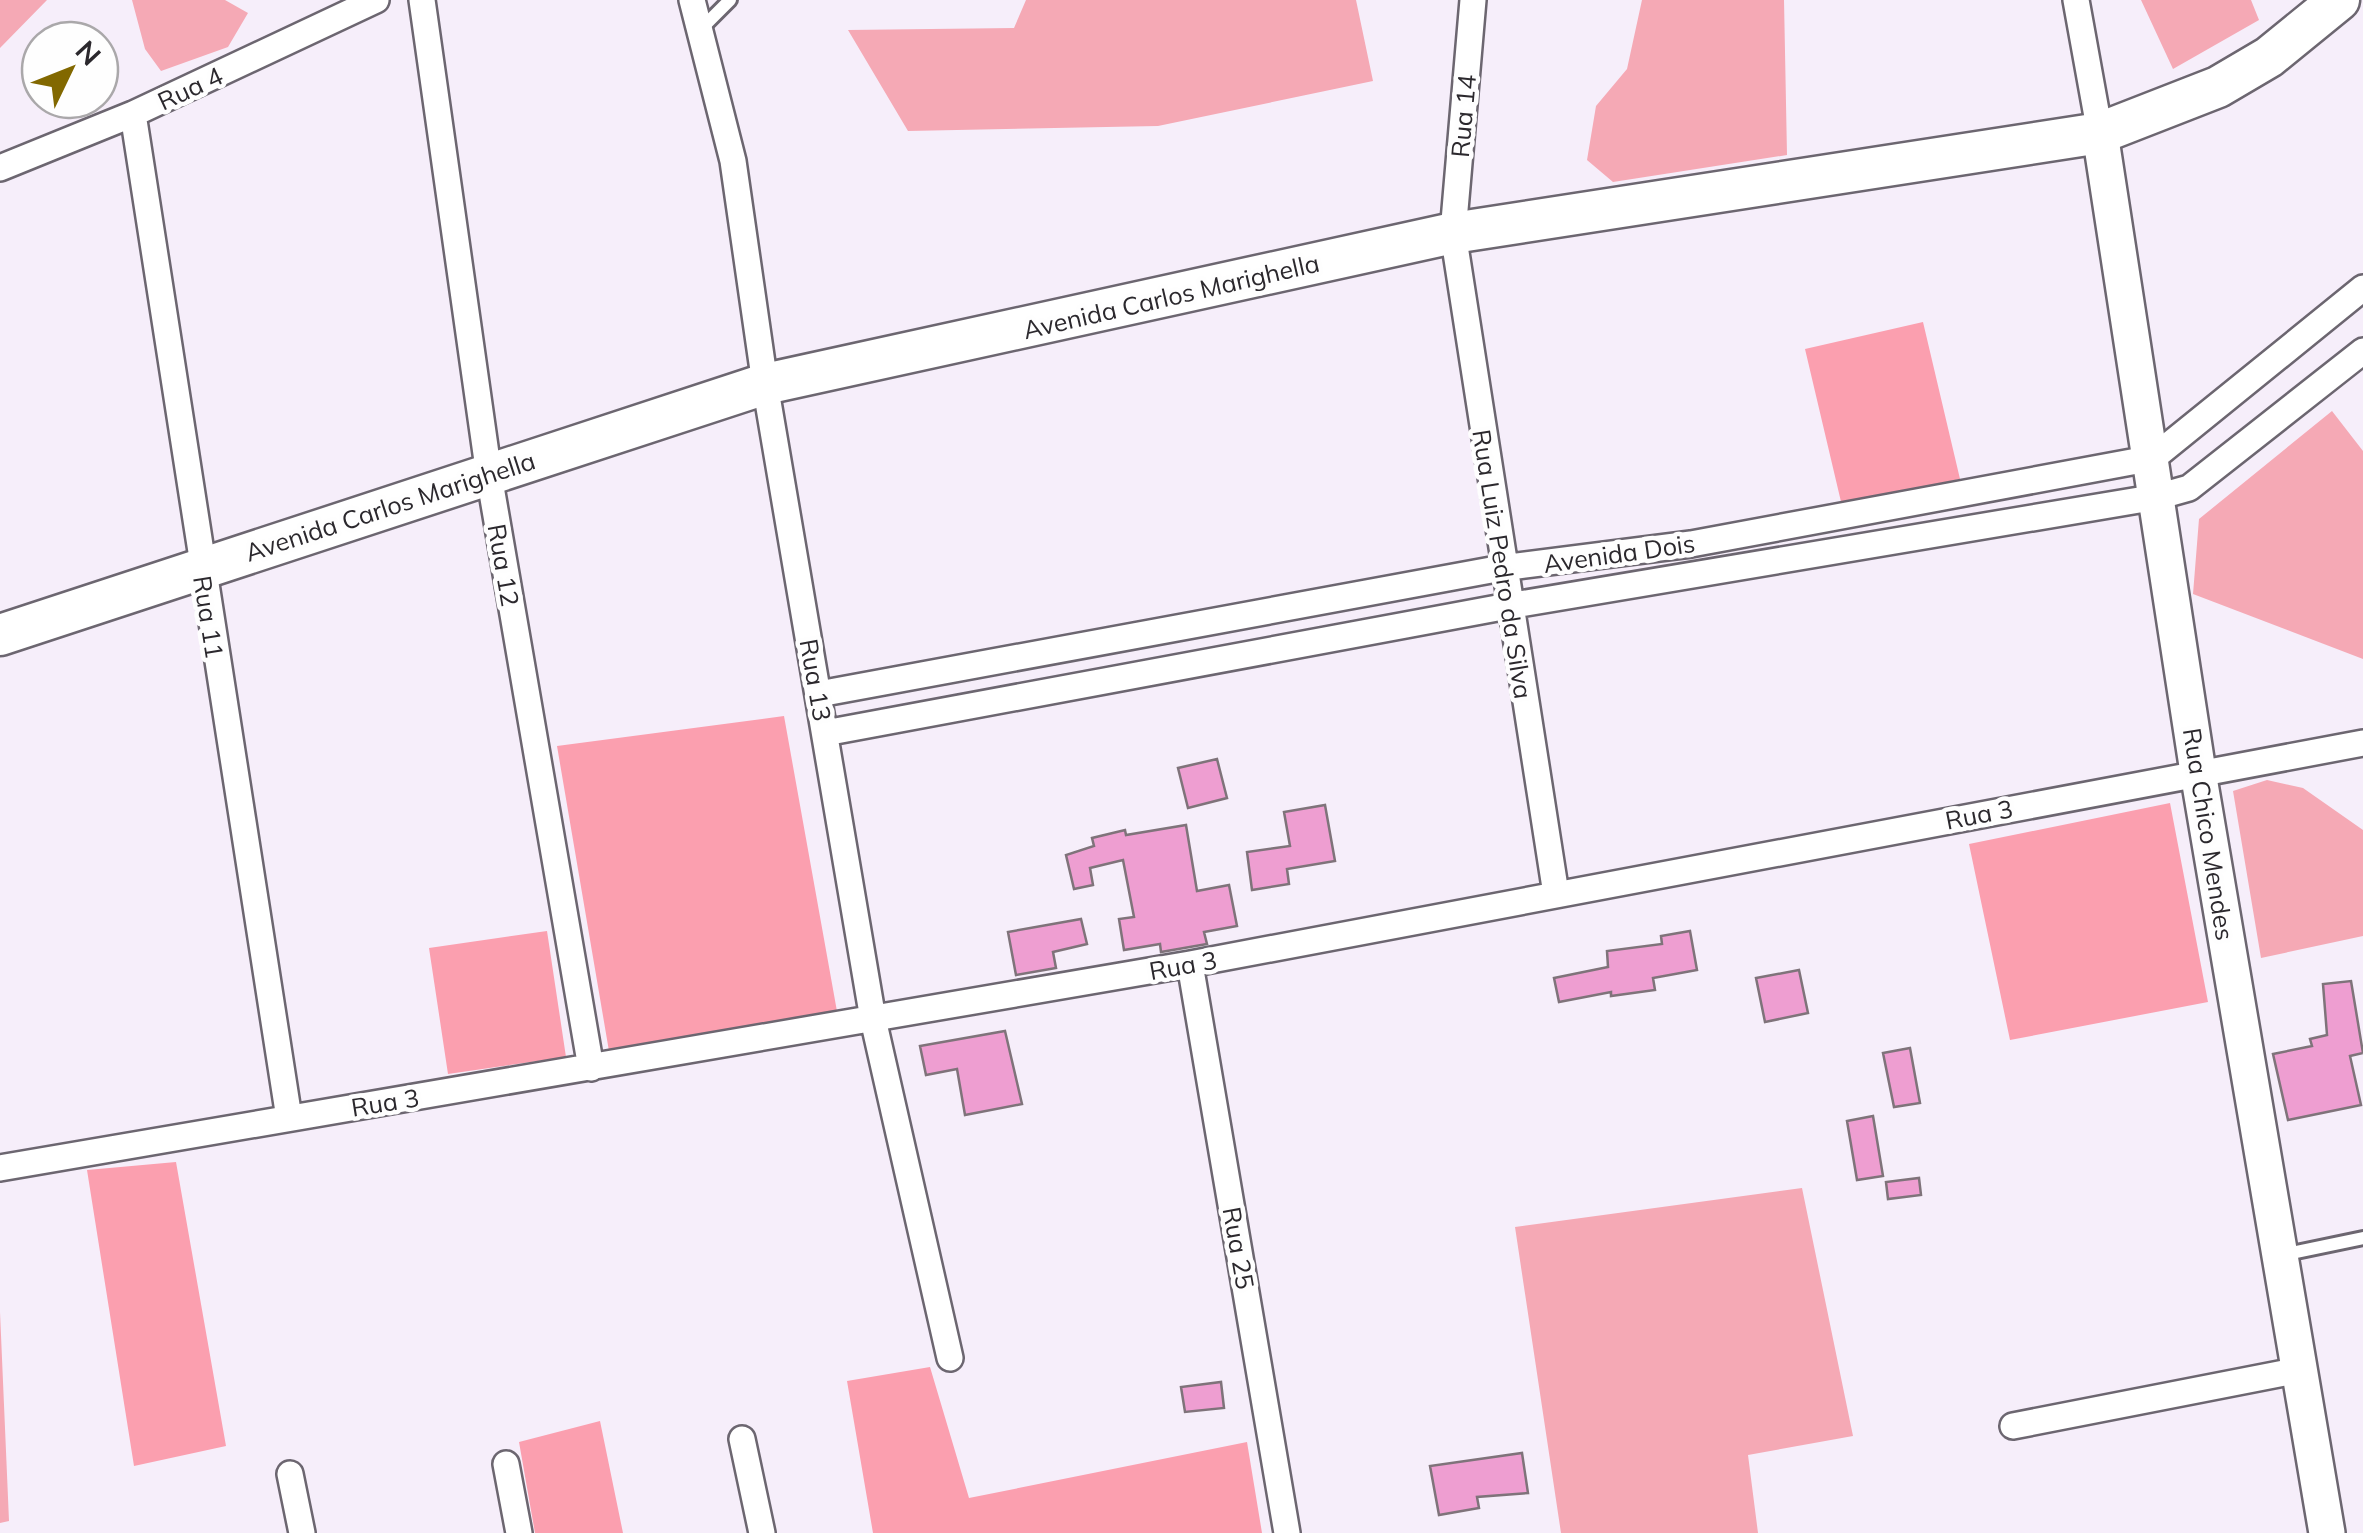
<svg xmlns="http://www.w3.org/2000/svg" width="2363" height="1533" viewBox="0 0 2363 1533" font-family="Mulish,sans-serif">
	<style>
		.green { fill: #fb9faf }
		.forest { fill: #f5a9b5 }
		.building { fill: #ee9ed1; stroke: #7f737a; stroke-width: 2.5 }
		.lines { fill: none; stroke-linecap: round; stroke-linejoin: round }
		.lane-casing { stroke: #6c6670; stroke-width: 18 }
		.street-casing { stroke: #6c6670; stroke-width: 30 }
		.secondary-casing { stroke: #6c6670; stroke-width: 40 }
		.primary-casing { stroke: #6c6670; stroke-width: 45 }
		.lane { stroke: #fff; stroke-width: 12 }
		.street { stroke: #fff; stroke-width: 25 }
		.secondary { stroke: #fff; stroke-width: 35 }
		.primary { stroke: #fff; stroke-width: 40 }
		.labels { text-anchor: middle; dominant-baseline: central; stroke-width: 9; stroke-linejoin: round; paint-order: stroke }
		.street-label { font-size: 25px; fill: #2b282d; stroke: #fefefe }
	</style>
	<rect width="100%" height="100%" fill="#f6eefa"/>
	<path class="green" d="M1923,322L1960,479L1842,506L1805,349Z
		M784,716L838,1017L610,1057L557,746Z
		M2170,803L2208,1002L2010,1040L1969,844Z
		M547,931L566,1057L448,1074L429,948Z
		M176,1162L226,1446L134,1466L87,1170Z
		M930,1367L969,1498L1247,1442L1262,1533H873L847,1381Z
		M600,1421L623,1533H535L519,1442Z"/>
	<path class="forest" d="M0,0H47L0,48Z
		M132,0H225L248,13L228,47L161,71L145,49Z
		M1026,0H1356L1373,81L1158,126L908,131L848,30L1014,28Z
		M1642,0H1784L1787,155L1613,182L1587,160L1596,106L1627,69Z
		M2141,0H2251L2259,20L2173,69Z
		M2332,411L2363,451V659L2193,594L2199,519Z
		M2267,780L2303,788L2363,830V936L2261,958L2233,791Z
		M1802,1188L1853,1436L1748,1455L1758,1533H1561L1515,1227Z
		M0,1312L9,1521L0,1523Z"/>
	<path class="building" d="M1217,759L1227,798L1188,808L1178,768Z
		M1325,805L1335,861L1287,869L1289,884L1252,890L1247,852L1290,846L1284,812Z
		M1186,825L1197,891L1229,885L1237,926L1204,932L1207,944L1161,952L1160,944L1124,950L1119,919L1134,917L1123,860L1090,868L1093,885L1074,889L1066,855L1094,846L1092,838L1125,830L1126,835Z
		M1081,919L1087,944L1053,952L1056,968L1016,975L1008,932Z
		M1690,931L1697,970L1653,978L1655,990L1611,996V992L1559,1002L1554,978L1608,967L1607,951L1662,944L1661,936Z
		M1799,970L1808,1013L1765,1022L1756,978Z
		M2351,981L2363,1053L2350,1056L2361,1105L2288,1120L2273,1054L2312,1046L2310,1039L2327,1035L2323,984Z
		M1005,1031L1022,1104L965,1115L957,1069L926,1075L920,1046Z
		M1910,1048L1920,1103L1894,1107L1883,1053Z
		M1873,1116L1883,1176L1857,1180L1847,1121Z
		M1919,1178L1921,1195L1888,1199L1886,1182Z
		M1221,1382L1224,1408L1185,1412L1181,1387Z
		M1522,1453L1528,1493L1477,1497L1479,1508L1439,1515L1430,1466Z"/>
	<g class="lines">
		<defs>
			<path id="lane" d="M700,30L730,0
				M2282,1255L2363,1238"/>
			<path id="street" d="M422,0L489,475L591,1068
				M692,0L733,161L765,384L873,1019L950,1358
				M1473,0L1453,233L1556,894
				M2076,0L2100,133
				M133,114L289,1118
				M0,168L133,114L376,0
				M819,694L1502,568L1691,544L2153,458L2363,288
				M825,733L1508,606L2157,497L2189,488L2363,351
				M1190,964L1287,1533
				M0,1168L1190,964L2363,743
				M2013,1426L2300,1370
				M742,1439L762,1533
				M506,1464L519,1533
				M290,1474L302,1533"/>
			<path id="secondary" d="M2100,133L2198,772L2327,1533"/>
			<path id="primary" d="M0,635L765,384L1453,233L2100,133L2218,87L2269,57L2339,0"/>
		</defs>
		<use href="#lane" class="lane-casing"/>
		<use href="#street" class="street-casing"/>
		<use href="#secondary" class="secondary-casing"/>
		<use href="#primary" class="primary-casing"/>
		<use href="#lane" class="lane"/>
		<use href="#street" class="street"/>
		<use href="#secondary" class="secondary"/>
		<use href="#primary" class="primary"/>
	</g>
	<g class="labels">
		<g class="street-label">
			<text transform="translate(190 88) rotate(-25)">Rua 4</text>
			<text transform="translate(1463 116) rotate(-85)">Rua 14</text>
			<text transform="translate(1171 296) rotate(-13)">Avenida Carlos Marighella</text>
			<text transform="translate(390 506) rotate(-18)">Avenida Carlos Marighella</text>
			<text transform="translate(1619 553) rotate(-8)">Avenida Dois</text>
			<text transform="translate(1503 564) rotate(81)">Rua Luiz Pedro da Silva</text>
			<text transform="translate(504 565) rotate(80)">Rua 12</text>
			<text transform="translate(209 617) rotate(81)">Rua 11</text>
			<text transform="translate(816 680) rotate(80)">Rua 13</text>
			<text transform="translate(1979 814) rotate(-11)">Rua 3</text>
			<text transform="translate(2209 834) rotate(81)">Rua Chico Mendes</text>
			<text transform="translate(1183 965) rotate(-10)">Rua 3</text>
			<text transform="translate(385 1102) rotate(-9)">Rua 3</text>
			<text transform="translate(1239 1248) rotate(80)">Rua 25</text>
		</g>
	</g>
	<g transform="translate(70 70) rotate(47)"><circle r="48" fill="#fefefe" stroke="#aaa8aa" stroke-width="2.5"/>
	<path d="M0-8L18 38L0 25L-18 38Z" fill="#826800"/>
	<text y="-15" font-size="28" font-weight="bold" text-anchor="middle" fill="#2b282d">N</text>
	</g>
</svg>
